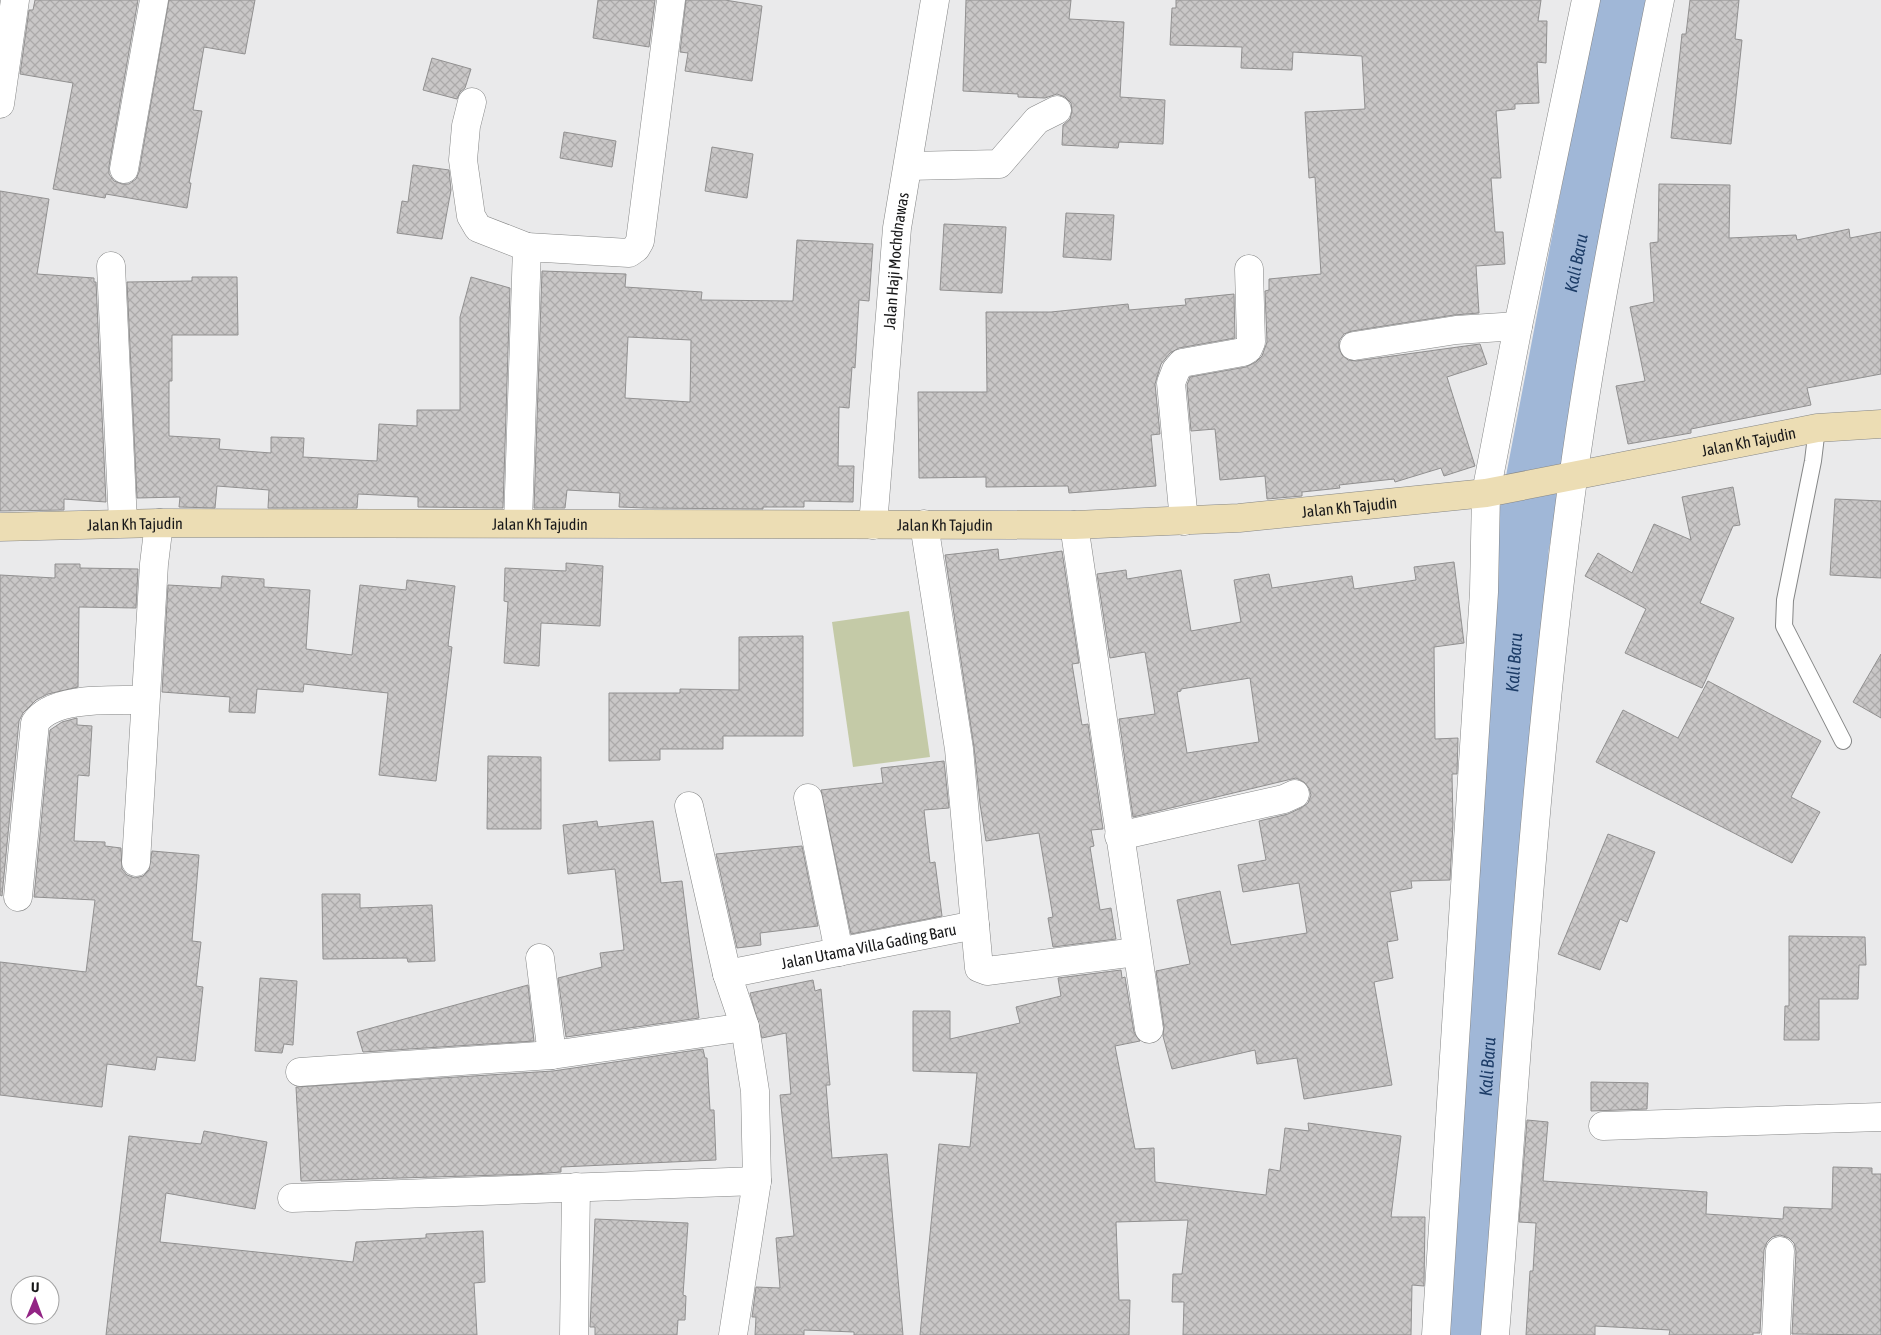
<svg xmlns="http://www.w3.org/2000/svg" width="1881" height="1335" viewBox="0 0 1881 1335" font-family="'Asap Condensed',sans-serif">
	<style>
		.garden { fill: #c4caa7 }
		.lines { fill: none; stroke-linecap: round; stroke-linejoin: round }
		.river { stroke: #a0b7d7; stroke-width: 56 }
		.building { fill: url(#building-cross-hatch); stroke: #919090; fill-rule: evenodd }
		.lane-casing { stroke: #858686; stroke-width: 18 }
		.street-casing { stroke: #858686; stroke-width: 29 }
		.secondary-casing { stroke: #858686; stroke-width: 29 }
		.lane { stroke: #fff; stroke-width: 16 }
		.street { stroke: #fff; stroke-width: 28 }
		.secondary { stroke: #ecddb4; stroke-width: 28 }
		.labels { text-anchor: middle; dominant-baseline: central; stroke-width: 5; stroke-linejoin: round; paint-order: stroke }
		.street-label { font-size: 16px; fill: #181819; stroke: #fff }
		.water-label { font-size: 18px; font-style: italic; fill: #1c3c67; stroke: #fff }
	</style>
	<defs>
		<pattern id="building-cross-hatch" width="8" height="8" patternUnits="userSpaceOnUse" patternTransform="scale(1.25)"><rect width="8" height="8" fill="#c9c7c7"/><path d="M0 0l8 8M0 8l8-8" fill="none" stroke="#acaaaa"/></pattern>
	</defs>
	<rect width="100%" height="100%" fill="#eaeaeb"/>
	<path class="garden" d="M909,611L930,757L853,767L832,622Z"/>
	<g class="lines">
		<path class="river" id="s1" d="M1469,1335L1521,546L1626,0"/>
	</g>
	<path class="building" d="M35,0H138L109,166V174L114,181L122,184H129L136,179L139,172L169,0H255L245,54L204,47L193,110L202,111L189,183H191L187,208L106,194L105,198L53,189L73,83L20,74L29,10H33Z
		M598,0H655L649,47L593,38Z
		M686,0H725L762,6L752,81L685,71L688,53L680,52Z
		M966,0H1071L1069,19L1124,22L1120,97L1165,100L1163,144L1119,142L1118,148L1062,145L1063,125L1070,119L1072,111L1071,103L1065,97L1057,94L1045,98L1018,97V94L963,91Z
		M1176,0H1541L1538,21H1547L1546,63L1537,62L1539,103L1515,104V109L1496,111L1501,178H1491L1495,232H1503L1505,264L1476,266L1479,313L1454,315L1352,331L1344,334L1339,341V348L1342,355L1348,360L1356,361L1480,344L1487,364L1447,377L1475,466L1444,476L1441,468L1395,482L1394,479L1339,485L1340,488L1302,492V496L1267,499L1265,476L1220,480L1215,429L1191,431L1187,385L1190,377L1246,367L1256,362L1262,356L1267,342L1265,291L1269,290V279L1321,274L1315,177L1309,178L1305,112L1365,109L1362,56L1293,52L1292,70L1241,68L1242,47L1170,45L1172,8H1176Z
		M1690,0H1739L1735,39L1742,40L1731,144L1671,138L1682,34H1686Z
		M432,58L471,69L465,88L460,92L457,99L423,90Z
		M564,132L616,141L612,167L560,158Z
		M712,147L753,154L747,198L705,191Z
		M413,165L449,170L451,190L442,239L397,233L402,201L408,202Z
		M1659,184L1730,185L1729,238L1796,235L1797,240L1849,229L1850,238L1881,232V374L1807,388L1811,405L1691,429V433L1628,444L1616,386L1645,381L1630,307L1654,302L1650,243L1658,242Z
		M0,191L49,199L37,274L94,278V282H96L106,502L64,499V510L0,511Z
		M1066,213L1114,215L1111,260L1063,257Z
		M944,224L1006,227L1002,293L940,290Z
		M797,240L873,244L869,301L859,300L855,368L852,367L849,408L839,407L838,466H854L853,502L804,501V507H763V509L645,508L619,507L620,493L567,490L565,508H534L542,271L626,274L625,287L702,292L701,300L793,301ZM628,337L691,340L690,402L625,398Z
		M192,277H237L238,335H172V381H169V436L220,439L219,449L271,453V437L304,438L303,457L377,461L379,424L417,426V410H460V317L471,277L510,288L503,508L418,507V497L358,494L357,508H268L269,490L217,486L215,508L179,507L180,497L137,498L127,282L192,281Z
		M1234,294L1235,338L1179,348L1170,353L1161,364L1155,384L1160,434L1151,435L1156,486L1069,493L1068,486L986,487V477L919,478L918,392H987L986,312H1051L1128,304L1129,310L1186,305L1185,299Z
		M1733,487L1740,525L1733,526L1700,603L1734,618L1702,688L1625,653L1646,609L1585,576L1598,553L1632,573L1654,524L1691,540L1682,497Z
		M1835,499L1881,501V578L1830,575Z
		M998,549L999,560L1062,551L1079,663L1072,664L1082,725L1088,724L1103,829L1091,830L1094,846L1090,847L1100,910L1111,908L1116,939L1053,947L1048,918L1053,917L1039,833L986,841L980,804L974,747L945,555Z
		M1454,562L1464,643L1434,647L1435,739L1458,738L1457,774H1452L1453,823L1450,880L1411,881L1412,888L1390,892L1398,940L1387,942L1393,978L1374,982L1392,1085L1304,1099L1297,1058L1257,1064L1255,1050L1172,1069L1163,1036L1164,1027L1156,971L1190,964L1177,900L1220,891L1231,945L1307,933L1299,883L1243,892L1238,865L1266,860L1259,821L1288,814L1301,808L1308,803L1311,795L1309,788L1304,782L1296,778L1133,817L1119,719L1155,714L1145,652L1110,658L1097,574L1126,570L1127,579L1181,570L1191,631L1241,622L1234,580L1269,574L1272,588L1352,576L1354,589L1416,580L1414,567ZM1250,678L1259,742L1187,753L1177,692L1181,691V689Z
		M566,563L603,566L600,626L541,623L539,666L504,663L508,602L504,601L505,568L566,571Z
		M55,564H80V568L138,569L136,608L79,607L78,687L48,694L36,700L23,713L19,721L2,896L0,895V575L55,578Z
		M222,576L264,579V587L310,590L306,649L352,655L360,585L406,590L407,580L455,586L448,646L452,647L436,781L379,775L388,693L304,684L303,692L257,689L255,713L229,712L230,697L162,692L168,585L221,588Z
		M803,636V736H723V749H660V760L609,761V693H680V689L739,690V637Z
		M1881,654V718L1853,702Z
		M1708,681L1821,741L1791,797L1820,812L1792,863L1596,762L1623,710L1678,738Z
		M77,718V725L92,726L89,776L78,775L74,841L105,842V846L121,848L122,869L127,875L135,878L143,876L149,870L152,851L199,855L192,941L201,942L196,986L203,987L195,1061L157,1057L155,1070L107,1064L102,1107L0,1095V962L86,972L95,900L34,897L50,730L62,722Z
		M488,756L541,757V829H487Z
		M944,761L949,808L924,810L930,863L935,862L942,916L851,934L821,790L883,783L881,768Z
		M597,821L598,827L653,821L661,883L682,881L699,1018L566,1037L558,978L602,967L600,953L624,950L615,869L568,874L563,825Z
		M1608,834L1655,852L1627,922L1620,919L1600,970L1558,954Z
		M802,846L818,926L760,933L761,945L737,948L716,854Z
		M322,894H360V908L432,905L435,961L408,962L407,958L323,959Z
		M1789,936L1865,937L1866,965H1859L1858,999H1819V1040H1784L1785,1006H1789Z
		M1121,970L1122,978L1125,977L1134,1032L1140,1041L1115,1046L1135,1149L1154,1148L1155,1182L1266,1195L1269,1169L1280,1171L1285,1128L1309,1131L1308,1123L1401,1136L1391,1217H1425L1424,1286L1412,1285L1411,1335H1183L1184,1302H1172L1173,1274H1182L1188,1220L1116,1222L1119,1300H1130L1129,1335H920L939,1144L970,1147L977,1073L913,1071V1011H950V1039L1020,1023L1016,1007L1061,996L1058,978Z
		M260,978L297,981L293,1045L284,1044L282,1053L255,1051Z
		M813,980L815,991L821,989L830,1085H826L832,1158L887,1154L903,1335H854V1332L804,1330V1335H755L756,1317H752L756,1287L780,1288L776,1238L794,1236L780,1095L791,1094L786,1033L762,1038L750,993Z
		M528,985L534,1041L363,1052L357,1032Z
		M703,1049L705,1058H707L710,1110H714L716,1160L561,1167V1172L534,1174L301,1181L296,1087L553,1071Z
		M1591,1082L1648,1083L1647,1109L1591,1111Z
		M1527,1120L1548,1122L1543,1181L1707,1192L1706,1214L1783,1219L1784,1207L1832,1209L1833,1167L1872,1168V1174H1881V1335L1792,1334L1796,1251L1794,1243L1789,1238L1780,1235L1772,1237L1767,1242L1764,1250L1760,1333H1753V1335H1669L1670,1330L1595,1326V1335H1526L1530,1271H1533L1536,1223L1519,1222Z
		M204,1131L267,1142L255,1209L166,1193L160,1242L353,1262L356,1242L426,1238V1234L483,1231L485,1282L474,1283L477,1335H106L129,1136L201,1144Z
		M595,1219L688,1223L683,1295L686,1296L685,1320H678L677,1335H595V1327H590Z"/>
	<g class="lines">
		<defs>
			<path id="lane" d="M1817,428L1813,461L1785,600L1784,626L1843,741"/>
			<g id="street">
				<path d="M472,102L466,126L463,160L471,216L478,228L527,247"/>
				<path d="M0,104L15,0"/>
				<path d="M908,166L999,164L1037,120L1057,110"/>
				<path d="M124,169L154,0"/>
				<path d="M111,266L123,523"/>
				<path d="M1354,346L1456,330L1518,326"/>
				<path d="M1184,521L1171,383L1176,370L1182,363L1243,352L1248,349L1251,342L1249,269"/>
				<path d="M518,523L527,247L629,253L636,248L640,241L671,0"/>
				<path id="s2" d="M873,525L897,228L935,0"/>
				<path d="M1074,525L1149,1029"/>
				<path d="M808,798L839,952"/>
				<path d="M689,806L727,974"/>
				<path d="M1119,836L1284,799L1295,794"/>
				<path d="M136,862L154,564L159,523"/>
				<path d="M18,897L35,723C53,695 116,701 145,700"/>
				<path d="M975,925L979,968L987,971L1136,952"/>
				<path d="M540,958L552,1055"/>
				<path d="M300,1072L552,1055L745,1027"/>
				<path d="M1603,1126L1881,1117"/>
				<path d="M292,1198L757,1181"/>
				<path d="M574,1335L576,1187"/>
				<path id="s3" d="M733,1335L757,1181L755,1091L745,1027L727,974L975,925L959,749L924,524"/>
				<path d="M1436,1335L1484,592L1486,493L1518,326L1586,0"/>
				<path d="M1495,1335C1518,1050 1534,763 1573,479C1595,318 1628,159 1660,0"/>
				<path d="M1776,1335L1780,1251"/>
			</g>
			<g id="secondary">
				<path id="s4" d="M0,527L159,523L1074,525L1239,518L1486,493L1817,428L1881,424"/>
			</g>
		</defs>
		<use href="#lane" class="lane-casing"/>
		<use href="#street" class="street-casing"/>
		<use href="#secondary" class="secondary-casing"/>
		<use href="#lane" class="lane"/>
		<use href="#street" class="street"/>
		<use href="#secondary" class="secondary"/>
	</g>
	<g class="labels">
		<g class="street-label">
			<text stroke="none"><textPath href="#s2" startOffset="265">Jalan Haji Mochdnawas</textPath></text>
			<text stroke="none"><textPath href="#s4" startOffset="1755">Jalan Kh Tajudin</textPath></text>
			<text stroke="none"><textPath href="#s4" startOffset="1350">Jalan Kh Tajudin</textPath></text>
			<text stroke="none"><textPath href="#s4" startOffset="540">Jalan Kh Tajudin</textPath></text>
			<text stroke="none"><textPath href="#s4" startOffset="135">Jalan Kh Tajudin</textPath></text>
			<text stroke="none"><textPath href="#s4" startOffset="945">Jalan Kh Tajudin</textPath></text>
			<text stroke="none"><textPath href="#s3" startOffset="511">Jalan Utama Villa Gading Baru</textPath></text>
		</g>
		<g class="water-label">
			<text stroke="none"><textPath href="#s1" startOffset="1079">Kali Baru</textPath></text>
			<text stroke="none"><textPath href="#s1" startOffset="674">Kali Baru</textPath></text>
			<text stroke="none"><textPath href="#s1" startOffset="269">Kali Baru</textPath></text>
		</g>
	</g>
	<g transform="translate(35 1300) rotate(1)"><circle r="24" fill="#ffffff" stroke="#a3a3a3"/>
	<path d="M0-4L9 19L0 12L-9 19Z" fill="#932485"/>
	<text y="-8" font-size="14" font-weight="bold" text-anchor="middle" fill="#181819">U</text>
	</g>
</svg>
